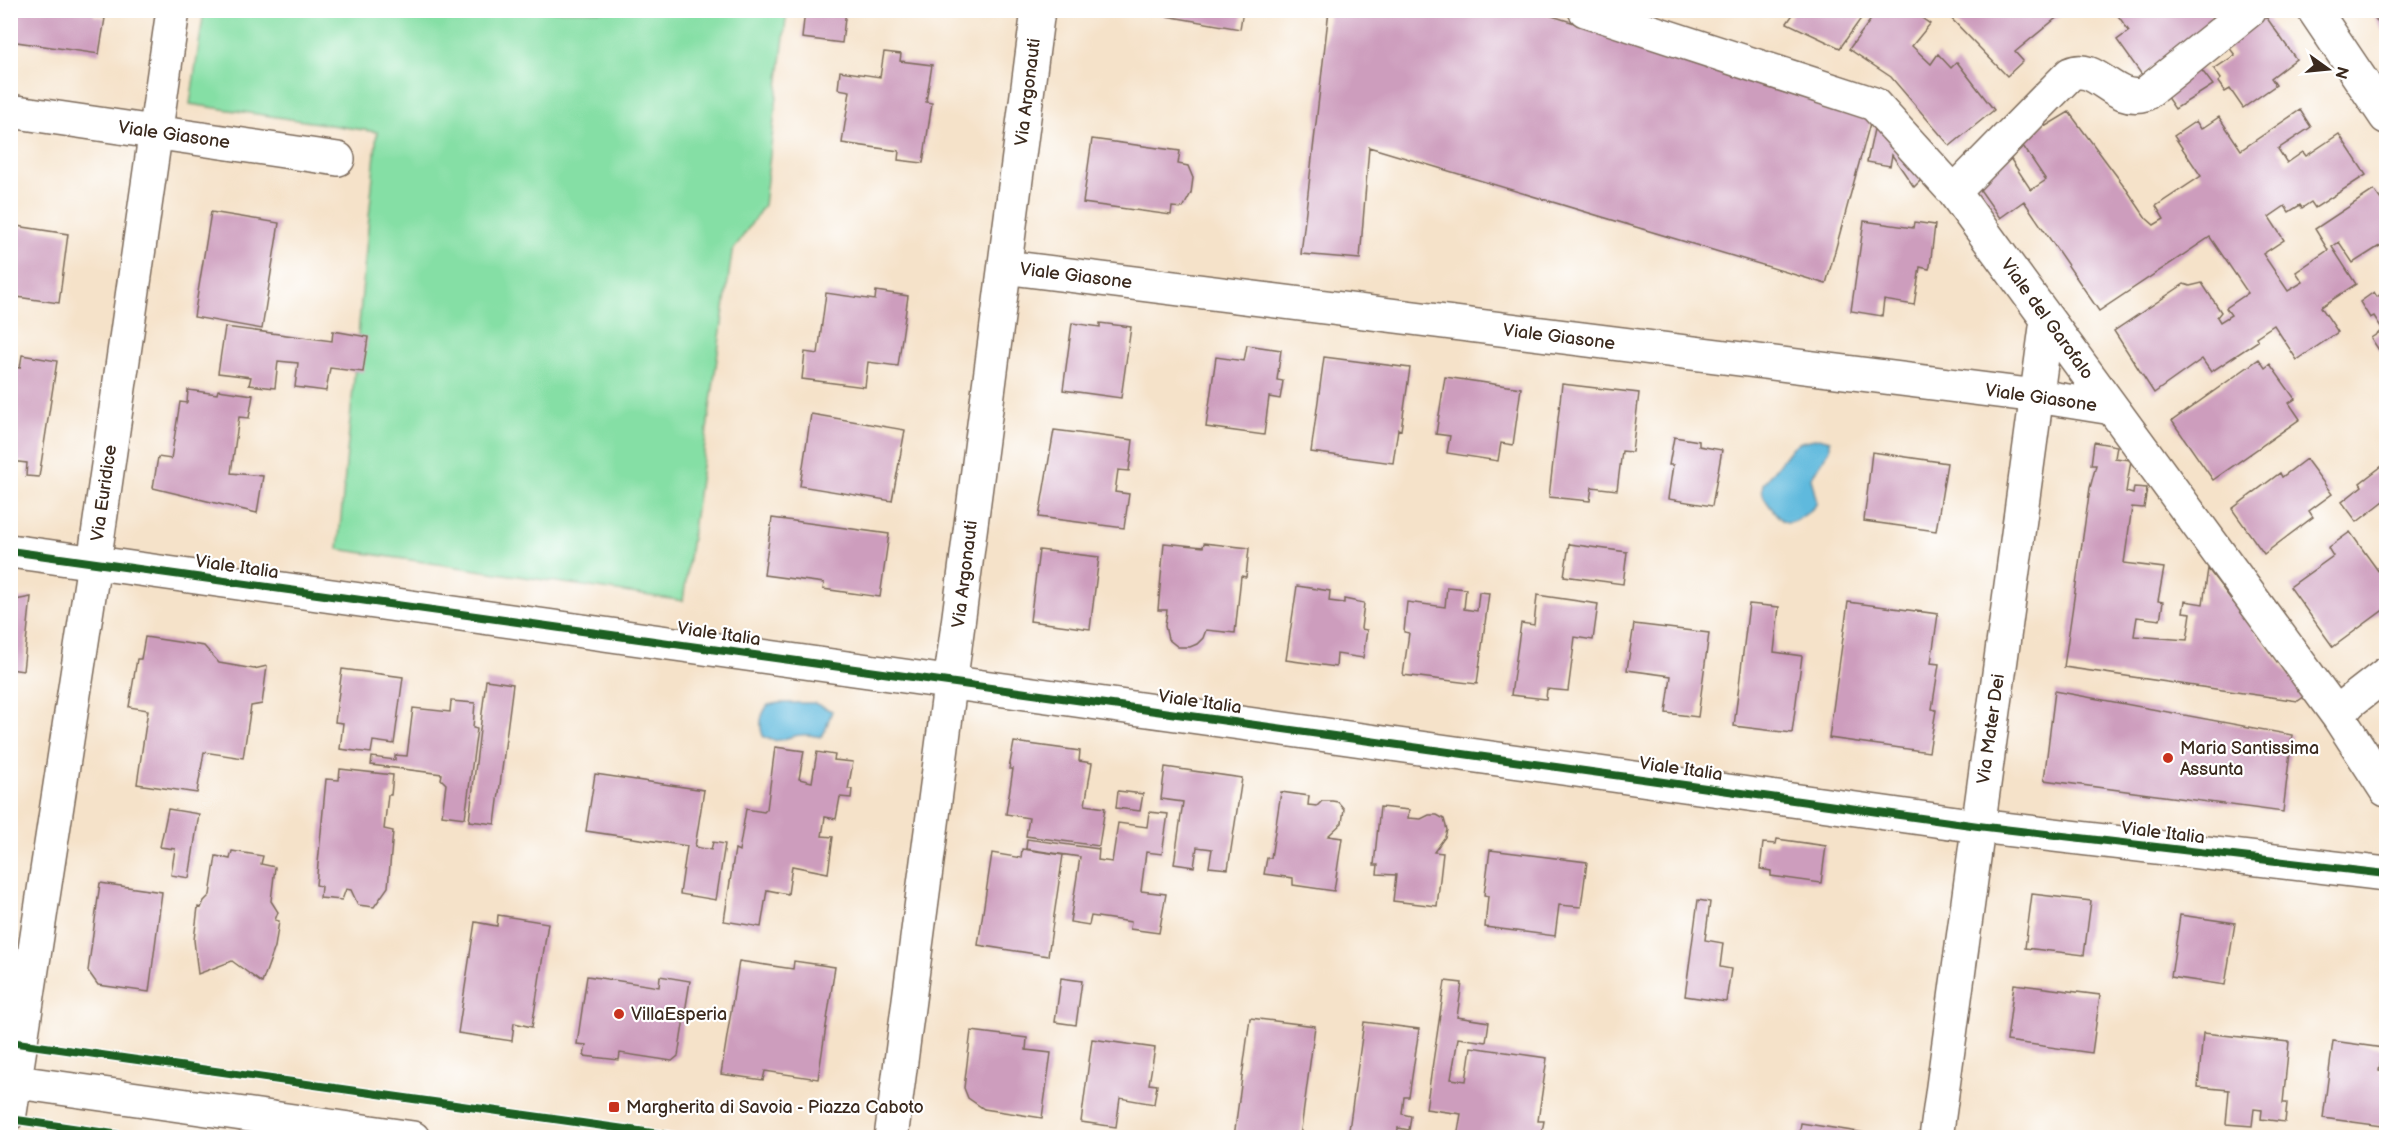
<svg xmlns="http://www.w3.org/2000/svg" width="2397" height="1148" viewBox="0 0 2397 1148" font-family="'Balsamiq Sans',sans-serif">
	<style>
		.green { fill: #85dfa5; stroke: #608462; stroke-width: 1.5 }
		.water { fill: #5fb9dd; stroke: #4d727e; stroke-width: 1.5 }
		.building { fill: #cd9dbd }
		.lines { fill: none; stroke-linecap: round; stroke-linejoin: round }
		.street-casing { stroke: #7c6a5a; stroke-width: 36 }
		.secondary-casing { stroke: #7c6a5a; stroke-width: 36 }
		.street { stroke: #fff; stroke-width: 33 }
		.secondary { stroke: #fff; stroke-width: 33 }
		.cycleway-casing { stroke: #fff; stroke-width: 11 }
		.cycleway { stroke: #1b5e20; stroke-width: 8 }
		.poi-dot { fill: #c8321e; stroke: #fff; stroke-width: 2 }
		.labels { text-anchor: middle; dominant-baseline: central; stroke-width: 4.5; stroke-linejoin: round; paint-order: stroke }
		.street-label { font-size: 18px; fill: #3b2a1e; stroke: #fff }
		.poi-label { font-size: 18px; fill: #3b2a1e; stroke: #fff; text-anchor: start }
	</style>
	<rect width="100%" height="100%" fill="#fff"/>
	<filter id="ink" filterUnits="userSpaceOnUse"><feTurbulence type="fractalNoise" baseFrequency=".0167" numOctaves="2"/><feDisplacementMap in="SourceGraphic" scale="12" xChannelSelector="R" yChannelSelector="G"/><feConvolveMatrix kernelMatrix="1 2 1 2 8 2 1 2 1" color-interpolation-filters="sRGB"/></filter>
	<filter id="wash" filterUnits="userSpaceOnUse"><feTurbulence type="fractalNoise" baseFrequency=".008" numOctaves="4" result="noise"/><feDisplacementMap in="SourceGraphic" scale="24" xChannelSelector="R" yChannelSelector="G"/><feGaussianBlur stdDeviation="1.35" result="paint"/><feColorMatrix in="noise" values="0 0 0 0 0 0 0 0 0 0 0 0 0 0 0 0 0 1.4 0 .05"/><feComposite in="paint" operator="in"/></filter>
	<g filter="url(#wash)">
		<rect width="100%" height="100%" fill="#f5e2c9"/>
		<path class="green" d="M204,11H787L764,205L732,252L683,601L338,549L377,132L190,104Z"/>
		<path class="water" d="M1819,438L1830,441V449L1811,478L1817,503C1813,509 1809,512 1803,516C1785,528 1781,521 1770,506C1764,498 1761,494 1763,484L1792,447L1801,442Z
			M780,703H814L832,711L825,731L821,737C814,736 807,734 801,735C785,736 779,746 763,736C759,725 760,715 768,705Z"/>
		<g id="blocks">
			<path class="building" d="M10,10H94V16L105,18L99,54L10,41Z
				M805,10H846L842,43L802,38Z
				M1132,10H1243L1240,29Z
				M1329,10H1533L1872,116L1826,284L1369,147L1360,259L1301,254Z
				M1796,10H1867L1840,48L1787,23Z
				M1878,10H1917L1915,13L1930,24L1912,46L1931,64L1938,54L1951,68L1957,62L1994,110L1950,146L1891,77L1849,49Z
				M1943,10H2066L2015,52L2023,61L2007,76Z
				M2114,10H2208L2216,21L2142,75L2117,40L2129,31Z
				M2377,10H2386V35L2372,14Z
				M2264,14L2296,59L2271,78L2276,85L2243,108L2230,89L2225,92L2218,82L2221,79L2214,69L2235,55L2225,42Z
				M884,52L901,54L900,61L932,65L926,102L932,103L923,163L898,160L899,151L842,143L850,91L838,89L840,71L880,77Z
				M2197,64L2213,85L2175,109L2162,90Z
				M2300,110L2311,127L2278,149L2287,163L2303,152L2306,156L2339,134L2366,175L2315,208L2311,202L2302,208L2300,205L2289,212L2285,206L2269,217L2284,240L2263,254L2288,291L2303,282L2296,272L2328,250L2315,229L2374,190L2386,207V242L2353,263L2339,242L2332,247L2356,284L2321,307L2338,332L2297,360L2274,325L2256,337L2258,341L2211,372L2202,359L2154,393L2114,331L2184,284L2190,286L2202,283L2221,312L2217,317L2220,322L2231,315L2226,308L2248,293L2210,237L2099,311L2024,201L2000,218L1976,184L2008,155L2031,190L2046,180L2019,140L2044,123L2046,126L2069,112L2125,187L2146,218L2154,225L2164,219L2156,206L2201,176L2174,136L2196,121L2201,129L2219,117L2241,150Z
				M1876,120L1922,179L1914,187L1892,155L1890,166L1867,162Z
				M1092,139L1180,151L1178,164L1188,166L1193,178L1191,193L1183,208L1172,207L1171,215L1083,203Z
				M211,212L279,223L262,329L194,317Z
				M1864,221L1913,228L1914,222L1935,225L1930,266L1929,269L1920,267L1914,305L1884,300L1882,316L1851,311Z
				M10,225L68,234L59,303L10,296Z
				M2386,290V361L2371,338L2383,330L2374,316L2370,318L2360,302L2374,292L2377,297Z
				M876,291L908,296L898,366L868,362L865,387L802,379L805,352L818,354L826,293L875,300Z
				M1072,323L1100,327V323L1131,327L1121,398L1063,390Z
				M225,327L332,341L333,331L368,337L363,372L330,368L326,391L295,387L298,363L278,361L275,388L249,385L251,377L218,373Z
				M1247,345L1281,350L1277,380L1283,381L1280,399L1269,397L1264,435L1206,427L1216,357L1244,361Z
				M22,355L57,361L39,477L26,476L27,463L10,461V366L20,368Z
				M1324,357L1410,368L1401,430L1398,429L1393,463L1311,452Z
				M2259,359L2265,368L2270,364L2295,399L2289,403L2300,419L2213,480L2172,421Z
				M1445,377L1521,388L1513,445L1501,443L1498,461L1447,453L1450,436L1436,434Z
				M1562,384L1639,393L1632,452L1622,451L1617,490L1592,487L1590,501L1549,497Z
				M188,390L217,394L218,390L253,395L249,418L239,417L231,473L263,476L257,513L153,488L158,457L171,459L180,402L187,403Z
				M811,414L905,430L892,501L800,486Z
				M1054,430L1133,440L1129,471L1118,470L1115,492L1129,494L1124,528L1039,517Z
				M1674,437L1699,441V446L1722,450L1712,506L1668,499L1673,465H1669Z
				M2094,442L2117,446L2115,458L2131,460L2126,492L2133,494L2134,487L2147,488L2144,508L2132,507L2124,563L2164,568L2158,601L2163,602L2160,620L2137,617L2134,636L2187,640L2191,613L2183,612L2185,601L2203,604L2208,569L2305,696L2298,701L2064,667L2090,488L2096,465H2091Z
				M1872,452L1947,463L1936,531L1864,521Z
				M2306,459L2332,494L2309,511L2313,517L2264,554L2232,509L2280,473L2282,477Z
				M2386,463V504L2384,501L2357,522L2342,502L2362,486L2360,483Z
				M772,518L889,534L880,597L823,589L824,583L764,575Z
				M2350,532L2384,579L2386,577V608L2333,647L2290,587L2333,556L2328,548Z
				M1164,543L1203,547L1204,543L1249,548L1246,577L1241,576L1235,633L1206,630L1203,638L1197,644L1190,647H1178L1168,639L1165,626L1167,610H1158Z
				M1569,544L1627,552L1623,584L1564,576Z
				M1039,550L1099,557L1090,629L1030,621Z
				M1297,586L1330,591L1329,601L1344,603V599L1364,603L1361,629L1367,630L1363,658L1337,654L1336,667L1286,660Z
				M1447,587L1466,589L1464,609L1477,611L1479,592L1489,593L1477,684L1403,675L1409,633L1404,632L1407,602L1445,607Z
				M1537,595L1598,604L1593,640L1575,637L1568,691L1547,689L1546,699L1511,695L1521,623L1534,625Z
				M31,597L23,671L10,669V601Z
				M1848,602L1938,614L1931,663L1939,664L1932,709L1936,710L1929,752L1829,738Z
				M1749,604L1779,607L1774,652L1802,656L1792,733L1734,726Z
				M1634,624L1709,633L1698,717L1666,713L1671,676L1627,670Z
				M145,637L204,646L219,663L254,669L267,666L262,704L251,706L243,758L204,752L197,793L137,784L148,710L129,707L137,659H141Z
				M342,669L403,677L394,744L373,741L371,753L340,749L343,723L335,722Z
				M486,680L513,684L495,824L469,821Z
				M2055,691L2292,735L2283,812L2044,780Z
				M451,701L475,703L473,728L477,729L465,818L442,815L446,784L441,779L442,774L371,765L372,757L395,760V755L407,756L413,708L450,712Z
				M1014,742L1080,751L1079,761L1092,763L1085,805L1105,808L1099,846L1026,836L1029,818L1006,814L1013,769H1009Z
				M775,747L804,751L799,779L812,782L817,752L835,755L834,760L853,762L848,789H852L851,798L840,797L836,819L825,817L822,836L833,837L828,873L792,866L788,894L767,890L761,927L724,921L735,849L739,851L746,809L764,812L767,809Z
				M1165,767L1242,778L1228,869L1209,867L1212,849L1197,847L1194,867L1174,864L1183,802L1161,799Z
				M340,769L393,775L391,795H388L384,829L393,831L388,887L374,907L358,905L351,890L346,889L342,900L320,898L321,886L316,885L326,779L339,780Z
				M595,774L704,790L695,847L711,850L713,842L725,844L716,900L680,894L687,846L586,831Z
				M1118,791L1143,794L1140,811L1116,808Z
				M1281,792L1309,796L1308,805L1317,806L1322,801H1332L1338,802L1344,809L1342,823L1328,836L1342,838L1334,891L1293,885V878L1264,874L1267,858H1271Z
				M1380,807L1409,810L1408,818L1421,819L1429,815H1437L1444,819L1447,830L1445,837L1434,852L1443,853L1437,906L1393,901L1396,875L1377,874L1378,865H1374Z
				M168,809L199,814L189,878L171,875L175,849L160,847Z
				M1149,812L1168,814L1162,854L1146,852L1141,891L1166,894L1159,933L1130,929L1131,922L1091,916L1089,925L1070,922L1080,857L1026,849L1027,839L1099,849L1098,860L1112,862L1118,823L1147,827Z
				M1777,839L1826,846L1821,883L1771,876V871L1760,869L1763,843L1776,844Z
				M1022,849L1063,855L1048,956L978,945L992,853L1021,858Z
				M1490,850L1587,862L1581,907L1559,905L1555,936L1485,927L1488,896L1484,895Z
				M232,851L263,856L261,864L275,867L271,901L278,912L275,920L279,921L275,947L262,983L232,961L198,974L194,940L198,907L201,908L204,901L210,895L216,856L230,859Z
				M100,883L162,892L149,992L98,985L88,971Z
				M2032,894L2091,901L2084,955L2025,948Z
				M1698,900L1710,902L1705,940L1723,943L1720,967L1731,969L1726,1002L1685,996Z
				M498,915L548,923L532,1027L514,1023L512,1041L458,1033L475,922L497,926Z
				M2180,915L2235,923L2225,985L2171,977Z
				M739,961L793,969L794,961L835,967L818,1079L765,1071L763,1080L721,1074Z
				M587,976L659,987L660,976L690,981L678,1056L672,1061L620,1053L619,1060L584,1056L586,1045L577,1044Z
				M1061,978L1082,981L1076,1025L1055,1022Z
				M1445,981L1462,983L1457,1017L1489,1022L1486,1042L1458,1038L1451,1079L1466,1081L1471,1047L1547,1058L1538,1121H1544L1541,1137H1457L1461,1114L1426,1109Z
				M2014,984L2100,995L2092,1053L2007,1041Z
				M1250,1018L1315,1026L1300,1137H1234Z
				M1364,1022L1419,1029L1409,1097H1404L1402,1114L1411,1116L1409,1130L1398,1128L1397,1137H1348Z
				M971,1031L1027,1038L1026,1050L1051,1053L1042,1118L984,1109L968,1098L964,1088Z
				M2203,1033L2289,1042L2283,1103H2287L2285,1122L2261,1119L2262,1110L2254,1109L2252,1126L2226,1124L2229,1090L2198,1087Z
				M1092,1039L1155,1048L1149,1084L1157,1085L1154,1104L1120,1098L1116,1127L1081,1122Z
				M2333,1041L2383,1048L2379,1071L2386,1073V1095L2382,1126L2323,1118Z
				M1801,1123L1871,1134V1137H1799Z"/>
		</g>
	</g>
	<g filter="url(#ink)">
		<use href="#blocks" fill-opacity="0" stroke="#7c6a5a" stroke-width="1.5"/>
		<g class="lines">
			<defs>
				<path id="street" d="M1585,10L1874,104L1954,192L2338,716L2386,790
					M2314,10L2386,117
					M10,111L338,159
					M1954,192L2070,74C2097,62 2113,104 2145,94L2250,10
					M1005,267L2037,396L2112,408
					M10,551L1978,826L2386,874
					M2338,716L2350,702L2386,674
					M10,1113L94,563L173,10
					M891,1138L1038,10
					M1936,1138L2047,320"/>
				<path id="secondary" d="M10,1081L413,1138"/>
			</defs>
			<use href="#street" class="street-casing"/>
			<use href="#secondary" class="secondary-casing"/>
			<use href="#street" class="street"/>
			<use href="#secondary" class="secondary"/>
			<defs>
				<path id="cycleway" d="M10,551L1978,826L2386,874
					M10,1042L688,1138
					M10,1119L141,1138"/>
			</defs>
			<use href="#cycleway" class="cycleway-casing"/>
			<use href="#cycleway" class="cycleway"/>
		</g>
	</g>
	<g class="poi-dot">
		<circle cx="2168" cy="758" r="6"/>
		<circle cx="619" cy="1014" r="6"/>
		<rect x="608" y="1101" width="12" height="12" rx="3"/>
	</g>
	<g class="labels">
		<g class="street-label">
			<text transform="translate(1028 92) rotate(-83)">Via Argonauti</text>
			<text transform="translate(174 135) rotate(8)">Viale Giasone</text>
			<text transform="translate(1076 276) rotate(7)">Viale Giasone</text>
			<text transform="translate(2047 319) rotate(54)">Viale del Garofalo</text>
			<text transform="translate(1559 337) rotate(7)">Viale Giasone</text>
			<text transform="translate(2041 398) rotate(8)">Viale Giasone</text>
			<text transform="translate(104 493) rotate(-82)">Via Euridice</text>
			<text transform="translate(237 567) rotate(8)">Viale Italia</text>
			<text transform="translate(965 574) rotate(-83)">Via Argonauti</text>
			<text transform="translate(719 634) rotate(8)">Viale Italia</text>
			<text transform="translate(1200 702) rotate(8)">Viale Italia</text>
			<text transform="translate(1991 729) rotate(-82)">Via Mater Dei</text>
			<text transform="translate(1681 769) rotate(8)">Viale Italia</text>
			<text transform="translate(2163 833) rotate(7)">Viale Italia</text>
		</g>
		<g class="poi-label">
			<text x="2180" y="748">Maria Santissima<tspan x="2180" dy="21">Assunta</tspan></text>
			<text x="631" y="1014">VillaEsperia</text>
			<text x="626" y="1107">Margherita di Savoia - Piazza Caboto</text>
		</g>
	</g>
	<rect width="2397" height="1148" fill="none" stroke="#fff" stroke-width="36"/>
	<g transform="translate(2328 69) rotate(105)" stroke="#ffffff" stroke-width="4.5" paint-order="stroke">
	<path d="M0-4.5L10 22L0 15L-10 22Z" fill="#3b2a1e"/>
	<text y="-9" font-size="16" font-weight="bold" text-anchor="middle" fill="#3b2a1e">N</text>
	</g>
</svg>
